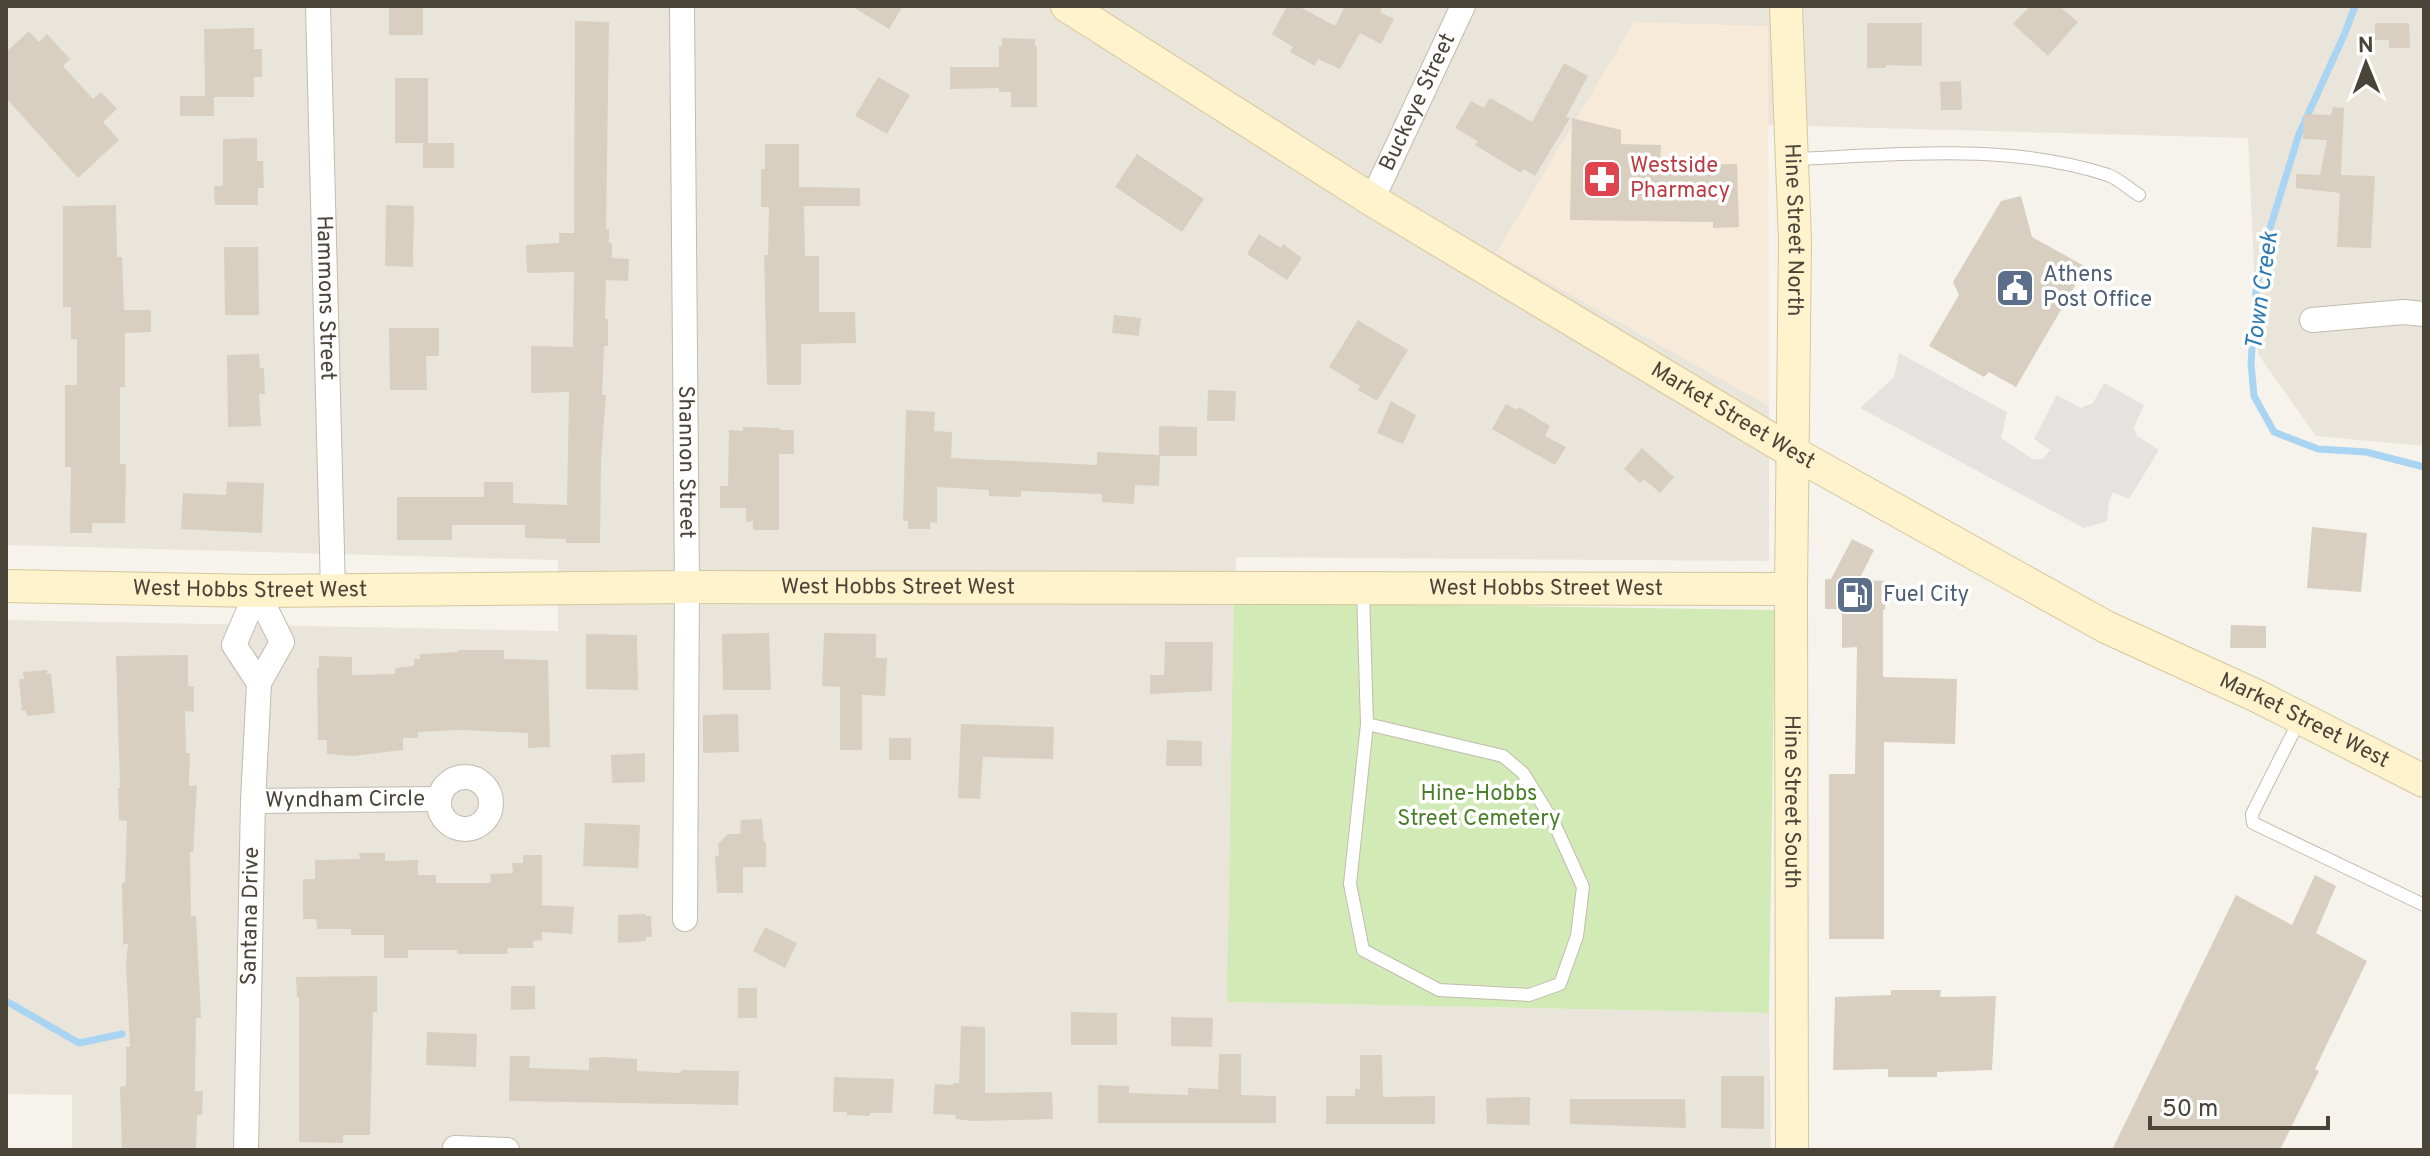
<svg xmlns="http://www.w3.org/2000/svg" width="2430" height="1156" viewBox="0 0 2430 1156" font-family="Overpass,sans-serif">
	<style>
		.residential { fill: #eae5da }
		.commercial { fill: #f7ead8 }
		.green { fill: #d2eab5 }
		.parking { fill: #e5e3e0 }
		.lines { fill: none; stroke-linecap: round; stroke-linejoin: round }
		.stream { stroke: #a9d4f2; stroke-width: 7 }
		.building { fill: #d8cfc1 }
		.lane-casing { stroke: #c2bbae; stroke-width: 14 }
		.street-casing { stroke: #c2bbae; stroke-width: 26 }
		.secondary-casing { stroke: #d6c79b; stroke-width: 34 }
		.lane { stroke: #fff; stroke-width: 12 }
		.street { stroke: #fff; stroke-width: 24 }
		.secondary { stroke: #fff3cd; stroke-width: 32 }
		.labels { text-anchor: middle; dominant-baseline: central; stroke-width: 7; stroke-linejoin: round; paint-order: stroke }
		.street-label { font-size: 22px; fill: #4b4439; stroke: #fff }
		.health-label { font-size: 22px; fill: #be3a42; stroke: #fff; text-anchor: start }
		.service-label { font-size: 22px; fill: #4e5e75; stroke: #fff; text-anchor: start }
		.park-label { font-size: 22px; fill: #4a7f2a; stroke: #fff }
		.water-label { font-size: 24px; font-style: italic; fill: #2e7ab2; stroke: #fff }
	</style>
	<rect width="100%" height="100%" fill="#f6f3ec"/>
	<path class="residential" d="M6,6H2424V446L2316,436L2258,354L2248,138L1768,125L1767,26L1496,252L1769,406V561L1236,557L1228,1002L1769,1013L1771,1150H72V1095L6,1094V620L558,631V560L6,545Z"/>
	<path class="commercial" d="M1634,22L1768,26L1769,406L1496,253Z"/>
	<path class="green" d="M1234,602L1775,610L1769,1013L1227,1002Z"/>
	<path class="parking" d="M1899,353L2007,412L2001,438L2034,460L2044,458L2050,450L2034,439L2057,395L2081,408L2093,403L2104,383L2144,405L2134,427L2137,436L2159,450L2129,499L2113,492L2109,501L2107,521L2084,528L1860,408L1894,377Z"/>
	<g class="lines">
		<path class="stream" d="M2355,6L2345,33L2299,134L2266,241L2256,291L2251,363L2254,396L2274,432L2318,449L2366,452L2424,467
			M6,1001L79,1043L122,1034"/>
	</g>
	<path class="building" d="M389,6H423V35H389Z
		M851,6H903L889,29Z
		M1287,6H1298L1335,26L1345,6H1383L1380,12L1394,19L1381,44L1360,33L1340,69L1318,59L1315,66L1290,52L1293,47L1272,34Z
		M2030,6H2059L2078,22L2048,56L2013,24Z
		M575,21L609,22L606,229H609V243H612V258L629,259L628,281L606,280L605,319H608V346H604L602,395H606L601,461L600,543H566V539L525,538V525H452V540H397V497H484V482H513V503L567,505L569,392L531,393V346L573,347L574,272L527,273L526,245L559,243V233H574Z
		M1867,23H1922V66L1886,65V68H1867Z
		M2375,23H2409L2410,48H2389V40H2375Z
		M254,28V49H262V77H254V97H214V116H180V96H205L204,29Z
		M29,31L39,42L47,34L70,59L63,66L93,99L101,92L117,109L103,122L119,140L78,178L6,98V52Z
		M1002,38L1035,39V46H1037V107H1011V92H999V88L950,89V67H999V46H1002Z
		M1564,63L1588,76L1566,117L1570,118L1535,176L1523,169L1521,173L1475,145L1478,141L1455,128L1471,101L1484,108L1490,98L1532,122Z
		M878,77L910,95L887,134L855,116Z
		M395,78H428V143H395Z
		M1961,81L1962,110H1941L1940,82Z
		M2333,107L2344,108L2341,175L2375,176L2371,248L2337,247L2340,193L2296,188V174L2320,175L2327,140L2303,139L2304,114L2331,115Z
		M1572,118L1621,130V144L1661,145L1660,165L1737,164L1739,227L1713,228V222L1570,220Z
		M257,138V161H263L264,188H258V205H215L214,186H223V139Z
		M423,143H454V168H423Z
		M765,144H799V187L860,188V206H804L805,256H819V312H855L856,343L801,344V385H767L764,255H768L769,207H761V169H765Z
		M1137,154L1204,199L1182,232L1115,187Z
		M2021,196L2032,237L2086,267L2016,387L1989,372L1984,377L1929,346L1959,295L1953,282L2001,201Z
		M116,205L117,257H122L124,310H151V332L125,333V387H120V464H126L125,523H92V533H70L71,467H65V385H77V339H71V307H63V206Z
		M386,205L414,206L413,267L385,266Z
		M1259,234L1281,248L1283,244L1302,258L1287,280L1247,254Z
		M224,247H258L259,315H225Z
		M1114,315L1141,318L1139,336L1112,333Z
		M1358,320L1408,350L1377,401L1358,390L1360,386L1329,367Z
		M389,328H439V356H426L427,390H390Z
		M259,354L260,368H264L265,394H259L261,426L228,427L227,355Z
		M1208,390L1236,391L1235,421H1207Z
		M1391,401L1416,415L1403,444L1377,433Z
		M1506,404L1517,410L1519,407L1550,426L1545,436L1566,447L1555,465L1492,429Z
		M906,410L935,412L934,431L952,432L951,458L1097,465V452L1159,455V426L1197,427V456H1160L1159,486L1135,485L1134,504L1102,502V494L1021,491V497L989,496V490L937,487V523L930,522V529H908V521H903Z
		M743,427L780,428V430H794V454H779V530H753V521L746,522V508H720V486H728L729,430L743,431Z
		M1642,448L1674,477L1660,493L1644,479L1640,483L1624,469Z
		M227,482L264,483L262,533L181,529L183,493L226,495Z
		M2312,527L2367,533L2361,592L2307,588Z
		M1852,539L1874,550L1859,580L1886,581L1885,610H1883V677L1957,679L1955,744L1884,742V939H1829V774H1855L1857,647L1842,648V609H1825V579H1831Z
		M2231,625L2266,626V648H2230Z
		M769,633L771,690H723L722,634Z
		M824,633L876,634V658H887L885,696L862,695V750H840V687L822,686Z
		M586,634L637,635L638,690L586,689Z
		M1165,642H1213L1212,691L1150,694V675H1164Z
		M458,650H504V659L548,660L550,747L528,748V733L461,730L418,732V738H403V750L353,756L327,754V740H318L317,668H319V656L352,657V675L395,674V668L414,666V659H420V654L458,652Z
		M188,655V686L194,687V712L185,711L186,753H190L189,786L197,785L193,852H190L191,916H196L201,1018H196L195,1091H203L202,1115H197L196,1150H122L120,1087L126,1086V1047H130L126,964L128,944H123L122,883H125L127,821L119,820L118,788H120L116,656Z
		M47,670V674H51L55,713L27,716L26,710L22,711L19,679H24L23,672Z
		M738,714L739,752L703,753V715Z
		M961,724L1054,727L1053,759L983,757L980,799L958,798Z
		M889,738H911V760H889Z
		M1167,740L1202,741V766H1166Z
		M645,753V782L612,783L611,755Z
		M762,819L764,842H766V867H743V893H717L715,856H719L718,844L728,834H740L741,820Z
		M585,823L640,825L638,868L583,866Z
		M359,853H385V861L418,860V875H436V883H491L490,874L513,873L512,863H523V855H542V905L574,907L572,934L542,932V940L533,941L534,948H507L508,954H457V950H408V958H384V935H351V929H317L316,919H303V879H315V860L360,859Z
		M2315,875L2336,886L2316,933L2367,961L2315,1069L2319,1071L2280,1150H2112L2236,895L2292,925Z
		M646,914V916H651L652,937H646V941L618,943V915Z
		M765,927L797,943L785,968L753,951Z
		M377,976V1012H373L370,1135H343V1143L299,1142V997H297L296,977Z
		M511,986H535V1009L511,1010Z
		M738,988H757V1018H738Z
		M1891,990H1941L1940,997L1996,996L1992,1070L1937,1072V1077H1888V1069L1833,1070L1835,997L1891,995Z
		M1071,1012L1117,1013V1045H1071Z
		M1171,1017L1213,1018L1212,1047L1171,1046Z
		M961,1026L985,1027V1093L1052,1092L1053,1119L974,1121L955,1119L956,1115L933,1114L935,1084L953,1085V1083H959Z
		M427,1032L477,1034L476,1067L426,1065Z
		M1219,1054H1241V1095L1276,1096V1123H1098V1085L1129,1086V1093L1188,1095V1088L1218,1089Z
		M1360,1055H1382L1383,1097L1435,1096V1124H1326V1096H1355V1089H1360Z
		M510,1056H530L529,1068L589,1070V1058L603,1057L637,1059V1071L681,1073V1070L739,1071L738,1105L509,1101Z
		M1721,1076H1764V1129L1721,1128Z
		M834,1077L894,1079L892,1113H870V1116L846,1115L847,1112H833Z
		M1530,1097V1125L1487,1124L1486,1098Z
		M1570,1099H1685L1686,1128L1570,1124Z"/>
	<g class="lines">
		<defs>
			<path id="lane" d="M1793,159C1896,155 2008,142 2108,175C2119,179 2129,189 2139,195
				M1363,591L1367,724L1350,884L1363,950L1439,990L1529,995L1560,984L1577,936L1583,887L1554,823L1523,773L1503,756L1367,724
				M2299,721L2252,814L2253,823L2424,905"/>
			<g id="street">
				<path id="s1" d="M318,6L333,590"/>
				<path id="s2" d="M682,6L687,587L685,919"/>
				<path id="s3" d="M1372,200L1463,6"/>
				<path d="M2312,320L2404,312L2424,314"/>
				<path d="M257,591L234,645L259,683"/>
				<circle cx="465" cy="803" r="26"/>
				<path id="s4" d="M253,801L439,799"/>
				<path d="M455,1148L507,1150"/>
				<path id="s5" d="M246,1150L253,801L259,683L282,642L257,591"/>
			</g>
			<g id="secondary">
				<path id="s6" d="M1067,6L1372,200L1794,453L2106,627L2257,696L2424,781"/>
				<path id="s7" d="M1786,6L1795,241L1791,589L1792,1150"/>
				<path id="s8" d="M6,586L257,591L687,587L1791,589"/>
			</g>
		</defs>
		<use href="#lane" class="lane-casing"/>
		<use href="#street" class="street-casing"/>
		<use href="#secondary" class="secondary-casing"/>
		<use href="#lane" class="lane"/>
		<use href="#street" class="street"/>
		<use href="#secondary" class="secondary"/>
	</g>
	<defs>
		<symbol id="pharmacy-square" viewBox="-11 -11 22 22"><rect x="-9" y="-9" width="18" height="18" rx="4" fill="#e0444e" stroke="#fff"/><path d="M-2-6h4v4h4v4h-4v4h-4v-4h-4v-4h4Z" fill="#fff"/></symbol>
		<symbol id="civic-square" viewBox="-11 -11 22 22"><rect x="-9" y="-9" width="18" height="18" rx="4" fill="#5c6f8a" stroke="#fff"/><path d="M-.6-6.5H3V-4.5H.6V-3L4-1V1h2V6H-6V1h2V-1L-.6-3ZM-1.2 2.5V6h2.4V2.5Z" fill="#fff"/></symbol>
		<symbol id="fuel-square" viewBox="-11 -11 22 22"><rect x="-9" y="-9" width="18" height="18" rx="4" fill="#5c6f8a" stroke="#fff"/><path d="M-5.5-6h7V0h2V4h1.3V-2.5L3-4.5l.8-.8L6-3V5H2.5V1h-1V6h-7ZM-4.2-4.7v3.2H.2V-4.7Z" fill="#fff"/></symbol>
	</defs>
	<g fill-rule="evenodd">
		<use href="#pharmacy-square" x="1580" y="157" width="44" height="44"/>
		<use href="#civic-square" x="1993" y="266" width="44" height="44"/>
		<use href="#fuel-square" x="1833" y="573" width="44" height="44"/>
	</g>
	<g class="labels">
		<g class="street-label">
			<text stroke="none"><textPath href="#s3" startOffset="108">Buckeye Street</textPath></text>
			<text stroke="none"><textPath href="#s7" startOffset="224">Hine Street North</textPath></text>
			<text stroke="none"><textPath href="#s1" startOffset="292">Hammons Street</textPath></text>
			<text stroke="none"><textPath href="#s6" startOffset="782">Market Street West</textPath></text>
			<text stroke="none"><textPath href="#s2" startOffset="456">Shannon Street</textPath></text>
			<text stroke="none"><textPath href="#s8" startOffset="892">West Hobbs Street West</textPath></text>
			<text stroke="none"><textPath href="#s8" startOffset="1540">West Hobbs Street West</textPath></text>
			<text stroke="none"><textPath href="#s8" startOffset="244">West Hobbs Street West</textPath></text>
			<text stroke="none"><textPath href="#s6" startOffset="1430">Market Street West</textPath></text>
			<text stroke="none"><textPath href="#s4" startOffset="92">Wyndham Circle</textPath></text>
			<text stroke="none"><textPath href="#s7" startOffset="796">Hine Street South</textPath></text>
			<text stroke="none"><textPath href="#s5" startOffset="234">Santana Drive</textPath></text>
		</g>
		<g class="health-label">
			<text x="1630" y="166">Westside<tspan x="1630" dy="25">Pharmacy</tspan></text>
		</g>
		<g class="service-label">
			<text x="2043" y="275">Athens<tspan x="2043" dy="25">Post Office</tspan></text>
			<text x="1883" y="595">Fuel City</text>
		</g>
		<g class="park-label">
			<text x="1479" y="794">Hine-Hobbs<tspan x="1479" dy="25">Street Cemetery</tspan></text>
		</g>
		<g class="water-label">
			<text transform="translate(2263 291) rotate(-82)">Town Creek</text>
		</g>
	</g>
	<rect width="2430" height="1156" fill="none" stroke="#4b4439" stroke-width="16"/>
	<g transform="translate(2366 64) rotate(359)" stroke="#ffffff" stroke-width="6" paint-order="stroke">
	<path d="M0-6L14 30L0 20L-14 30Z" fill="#4b4439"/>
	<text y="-12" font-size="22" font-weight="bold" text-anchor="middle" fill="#4b4439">N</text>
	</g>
	<path d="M2150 1116v12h178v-12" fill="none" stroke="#4b4439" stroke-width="4"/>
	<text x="2162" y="1116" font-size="24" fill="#4b4439" stroke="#ffffff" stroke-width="6" paint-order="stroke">50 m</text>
</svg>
